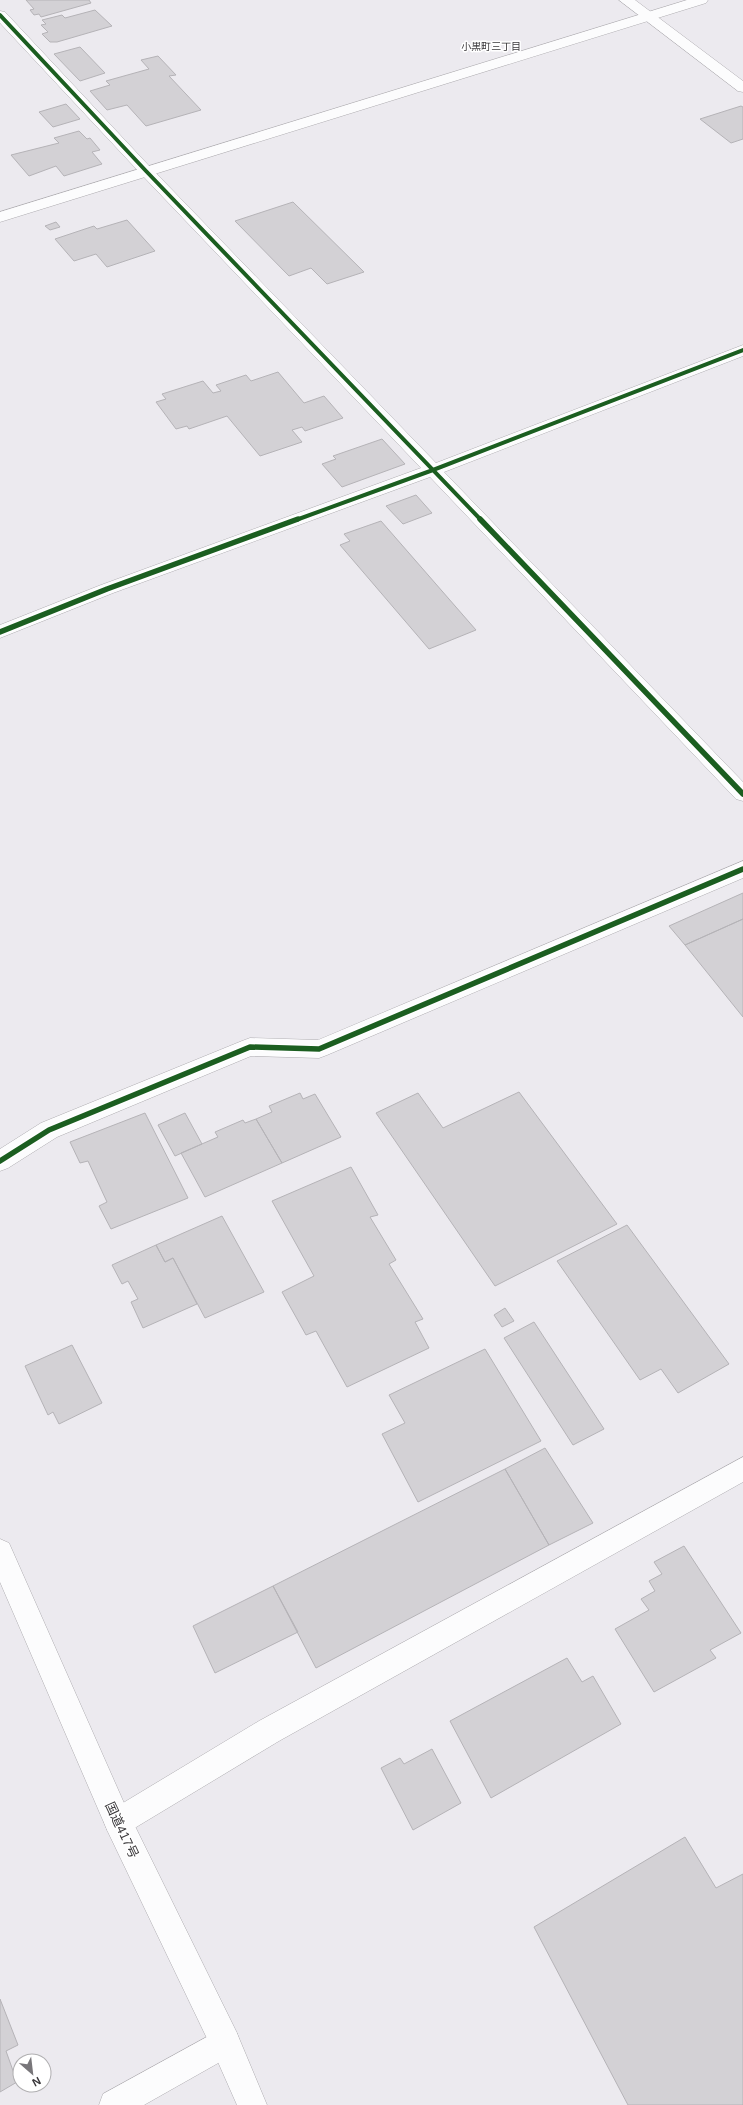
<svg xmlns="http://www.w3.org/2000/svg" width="743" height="2105" viewBox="0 0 743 2105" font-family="Helvetica,'Noto Sans JP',sans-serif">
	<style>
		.building { fill: #d3d1d5; stroke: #b5b3b7 }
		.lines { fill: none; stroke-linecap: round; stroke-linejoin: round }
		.minor-casing { stroke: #aeacb0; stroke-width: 1 }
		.tertiary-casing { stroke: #aeacb0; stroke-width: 1 }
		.trunk-casing { stroke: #aeacb0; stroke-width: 1 }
		.minor { fill: #fcfcfd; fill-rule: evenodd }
		.tertiary { fill: #fcfcfd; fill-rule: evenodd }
		.trunk { fill: #fcfcfd; fill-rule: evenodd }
		.cycleway-far1-casing { stroke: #fff; stroke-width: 5.5 }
		.cycleway-casing { stroke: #fff; stroke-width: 8 }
		.cycleway-far1 { stroke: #1b5e20; stroke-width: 4 }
		.cycleway { stroke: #1b5e20; stroke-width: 5.5 }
		.labels { text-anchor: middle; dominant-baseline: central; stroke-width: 3; stroke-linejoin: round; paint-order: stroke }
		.far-neighbourhood-label { font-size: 10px; fill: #3a383b; stroke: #fff }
		.near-street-label { font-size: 13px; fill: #3a383b; stroke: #fff }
	</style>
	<rect width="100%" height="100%" fill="#eceaef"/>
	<path class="building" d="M26,0H89L91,3L41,17L39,14L34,15L30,10L34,9Z
		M95,10L112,26L57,42H50L42,34L48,32L41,25L46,24L42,20L62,15L65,18Z
		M80,47L105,73L80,81L54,54Z
		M158,56L176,75L169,76L201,110L146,126L127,105L107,110L90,91L110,85L106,81L149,69L141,60Z
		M66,104L80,119L53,127L39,112Z
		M741,106L743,107V139L731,143L700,119Z
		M79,131L87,139L90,138L100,150L92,152L102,164L64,176L56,166L29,176L11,155L59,143L54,138Z
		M293,202L364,272L327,284L311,268L289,276L235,221Z
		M127,220L155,251L107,267L96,254L74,261L55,239L94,226L97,229Z
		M56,222L60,227L50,230L45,226Z
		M278,372L304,403L324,396L343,418L305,431L302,427L292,430L302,442L260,456L227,416L189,429L187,426L176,429L156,402L166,399L162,394L203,381L213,393L221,391L216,385L246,375L251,381Z
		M382,439L405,464L342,487L322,464L336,459L333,456Z
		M416,495L432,513L403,524L386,506Z
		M381,521L476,630L429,649L340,545L350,541L344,534Z
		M743,893V919L685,945L669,926Z
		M743,919V1017L685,945Z
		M519,1092L617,1224L495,1286L376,1113L418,1093L443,1128Z
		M300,1093L303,1099L315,1094L341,1137L282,1163L256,1119L272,1112L269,1106Z
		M145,1113L188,1198L111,1229L99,1206L107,1202L88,1161L80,1163L70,1142Z
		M185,1113L202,1144L175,1156L158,1125Z
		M256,1119L282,1163L205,1197L181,1153L218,1137L215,1132L243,1120L245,1123Z
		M351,1167L378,1215L370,1217L396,1260L389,1264L423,1319L415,1322L429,1348L347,1387L316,1331L306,1335L282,1292L314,1276L272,1201Z
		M222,1216L264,1292L205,1318L173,1258L165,1262L156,1245Z
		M627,1225L729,1364L678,1393L661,1369L640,1380L557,1261Z
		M156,1245L165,1262L173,1258L197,1304L143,1328L131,1302L138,1299L128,1281L122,1284L112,1265Z
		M505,1308L514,1321L502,1327L494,1315Z
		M534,1322L604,1429L573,1445L504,1338Z
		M72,1345L102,1403L59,1424L53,1412L48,1415L25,1366Z
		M485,1349L541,1441L418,1502L382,1434L405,1423L389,1395Z
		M545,1448L593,1523L549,1545L505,1469Z
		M505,1469L549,1545L316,1668L273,1586Z
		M684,1546L741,1633L710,1650L716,1658L654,1692L615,1629L649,1610L641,1599L655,1591L649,1581L662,1574L654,1562Z
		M273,1586L298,1632L215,1673L193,1626Z
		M567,1658L582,1682L593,1676L621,1724L491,1798L450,1721Z
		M432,1749L461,1803L413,1830L381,1768L400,1758L404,1764Z
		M685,1837L716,1888L743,1874V2105H628L534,1927Z
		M0,1999L18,2045L6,2051L17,2082L0,2092Z"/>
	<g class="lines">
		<defs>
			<path id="minor" d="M619,0H635L743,81V92L738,91Z
				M0,11L5,12L151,168L436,463L743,345V356L444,472L743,782V801L736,799L430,477L113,593L0,638V625L101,585L421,468L141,174L0,23Z
				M743,861V878L327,1055L319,1058L251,1056L57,1137L8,1168L0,1171V1149L41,1123L242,1041L250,1038L318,1040Z
				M743,1457V1482L279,1741L128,1832L118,1836L108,1832L104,1822L108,1812L259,1721Z
				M225,2027L236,2031L240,2042L236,2053L144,2105H99L103,2094Z"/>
			<path id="tertiary" d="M687,0H708L706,3L0,222V212Z"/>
			<path id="trunk" d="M0,1539L9,1543L128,1812L236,2031L267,2105H237L214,2053L108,1832L0,1582Z"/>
		</defs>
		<use href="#minor" class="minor-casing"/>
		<use href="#tertiary" class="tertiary-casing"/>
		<use href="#trunk" class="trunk-casing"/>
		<use href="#minor" class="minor"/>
		<use href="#tertiary" class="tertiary"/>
		<use href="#trunk" class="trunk"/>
		<defs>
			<path id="cycleway-far1" d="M0,15L146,171L481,520
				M296,520L433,470L743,350"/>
			<path id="cycleway" d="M480,519L743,794
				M0,632L107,589L298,519
				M0,1161L49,1130L250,1047L319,1049L743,869"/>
		</defs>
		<use href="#cycleway-far1" class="cycleway-far1-casing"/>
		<use href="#cycleway" class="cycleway-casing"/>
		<use href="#cycleway-far1" class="cycleway-far1"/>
		<use href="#cycleway" class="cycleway"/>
	</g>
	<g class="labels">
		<g class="far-neighbourhood-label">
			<text x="491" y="46">小黒町三丁目</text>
		</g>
		<g class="near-street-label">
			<text transform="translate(122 1830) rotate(65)">国道417号</text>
		</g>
	</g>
	<g transform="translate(32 2073) rotate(152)"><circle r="19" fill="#ffffff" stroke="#b0afb1"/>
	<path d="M0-3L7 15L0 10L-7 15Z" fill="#78767a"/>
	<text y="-6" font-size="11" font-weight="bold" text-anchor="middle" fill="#3a383b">N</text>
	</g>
</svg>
